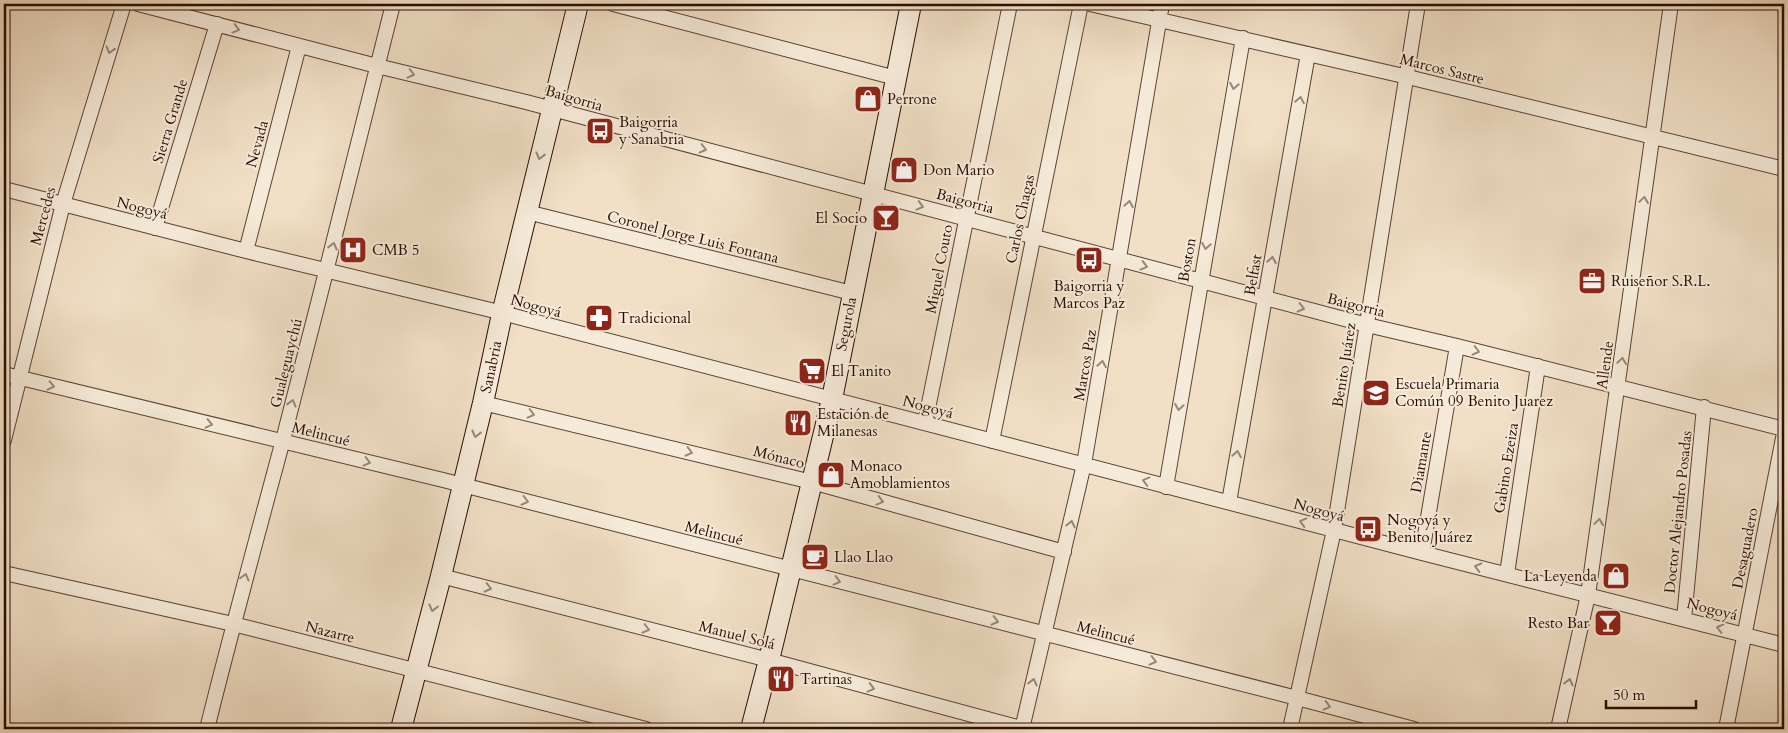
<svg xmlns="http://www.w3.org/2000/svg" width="1788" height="733" viewBox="0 0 1788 733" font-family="Cardo,serif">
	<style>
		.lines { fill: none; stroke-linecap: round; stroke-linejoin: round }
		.street-casing { stroke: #5c4132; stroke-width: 16 }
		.secondary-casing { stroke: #2a0c00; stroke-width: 22 }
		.street { stroke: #f6ebda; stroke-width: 14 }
		.secondary { stroke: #f6ebda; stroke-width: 20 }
		.oneway { stroke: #9a8778 }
		.labels { text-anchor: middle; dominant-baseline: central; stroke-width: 4; stroke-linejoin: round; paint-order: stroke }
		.street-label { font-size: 15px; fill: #2a0c00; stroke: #f6ebda }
		.poi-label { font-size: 15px; fill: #2a0c00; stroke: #f6ebda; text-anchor: start }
	</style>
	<rect width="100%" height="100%" fill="#f1e0c6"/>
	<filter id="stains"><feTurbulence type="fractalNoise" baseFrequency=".004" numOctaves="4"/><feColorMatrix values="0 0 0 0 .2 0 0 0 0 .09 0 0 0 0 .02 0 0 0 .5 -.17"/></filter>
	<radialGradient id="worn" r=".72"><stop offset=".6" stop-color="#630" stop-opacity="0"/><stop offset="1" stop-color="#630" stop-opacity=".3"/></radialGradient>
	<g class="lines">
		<defs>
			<path id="street" d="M138,4L377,66L526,102L1367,325L1457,346L1784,429
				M613,4L896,78
				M1090,4L1408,77L1784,169
				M4,189L246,251L495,311L1422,553L1784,645
				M527,212L852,293
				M155,228L217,24
				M246,251L299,46
				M4,374L443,480L1297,698L1414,729
				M483,403L812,482L1064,552
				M925,423L1010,4
				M4,440L63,204L124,4
				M992,441L1081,4
				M1166,487L1243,38
				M1229,502L1308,54
				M1422,553L1457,346
				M4,573L233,624L646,729
				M1507,574L1538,366
				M441,576L769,660L1024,729
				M1684,619L1704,407
				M207,729C231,632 257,537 283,440C321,295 356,149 393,4
				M1022,729L1084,464L1162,4
				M1290,729L1334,530L1418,4
				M1558,729L1588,595L1671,4
				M1726,729L1784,433"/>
			<path id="secondary" d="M401,729L441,576L483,403L502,314L578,4
				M751,729L769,660L832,399L911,4"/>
		</defs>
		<use href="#street" class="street-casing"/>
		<use href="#secondary" class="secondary-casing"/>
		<use href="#street" class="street"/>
		<use href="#secondary" class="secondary"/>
	</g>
	<defs><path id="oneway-chevron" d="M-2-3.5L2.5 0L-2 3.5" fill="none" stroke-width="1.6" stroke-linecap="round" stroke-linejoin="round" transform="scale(1.25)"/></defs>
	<g class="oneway">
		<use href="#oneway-chevron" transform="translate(236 29) rotate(15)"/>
		<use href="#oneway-chevron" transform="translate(110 50) rotate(107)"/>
		<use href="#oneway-chevron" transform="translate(411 74) rotate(14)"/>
		<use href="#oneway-chevron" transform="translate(1234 86) rotate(100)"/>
		<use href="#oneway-chevron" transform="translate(1300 100) rotate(-80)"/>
		<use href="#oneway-chevron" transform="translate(703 149) rotate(14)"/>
		<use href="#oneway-chevron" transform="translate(540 156) rotate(104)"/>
		<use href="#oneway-chevron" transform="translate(1644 200) rotate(-82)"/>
		<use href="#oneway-chevron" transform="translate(1129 204) rotate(-81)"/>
		<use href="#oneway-chevron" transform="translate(920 206) rotate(15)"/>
		<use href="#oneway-chevron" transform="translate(333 246) rotate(-76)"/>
		<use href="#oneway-chevron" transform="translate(1206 246) rotate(100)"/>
		<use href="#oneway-chevron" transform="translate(1272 260) rotate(-80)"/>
		<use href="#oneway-chevron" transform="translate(1144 266) rotate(15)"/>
		<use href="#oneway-chevron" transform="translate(1301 308) rotate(14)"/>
		<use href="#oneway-chevron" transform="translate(1476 351) rotate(14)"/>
		<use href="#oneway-chevron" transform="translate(1622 361) rotate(-82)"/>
		<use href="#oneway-chevron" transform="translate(1102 364) rotate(-80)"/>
		<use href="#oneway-chevron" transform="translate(51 386) rotate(13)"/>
		<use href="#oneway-chevron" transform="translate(292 403) rotate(-76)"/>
		<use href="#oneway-chevron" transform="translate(1179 407) rotate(99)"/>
		<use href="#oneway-chevron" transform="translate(531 414) rotate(14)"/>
		<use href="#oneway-chevron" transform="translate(209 424) rotate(13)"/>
		<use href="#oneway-chevron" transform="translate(476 434) rotate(104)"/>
		<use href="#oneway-chevron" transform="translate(689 452) rotate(14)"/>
		<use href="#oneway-chevron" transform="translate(1237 454) rotate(-80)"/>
		<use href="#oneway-chevron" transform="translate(367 462) rotate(14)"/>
		<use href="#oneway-chevron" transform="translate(1146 481) rotate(-165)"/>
		<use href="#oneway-chevron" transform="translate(525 501) rotate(14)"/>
		<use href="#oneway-chevron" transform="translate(880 501) rotate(15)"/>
		<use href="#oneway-chevron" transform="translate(1303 522) rotate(-165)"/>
		<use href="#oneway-chevron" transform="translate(1599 522) rotate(-82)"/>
		<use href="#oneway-chevron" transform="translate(1071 524) rotate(-77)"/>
		<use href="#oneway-chevron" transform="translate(1478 567) rotate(-166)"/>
		<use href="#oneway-chevron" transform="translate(245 577) rotate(-75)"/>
		<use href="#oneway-chevron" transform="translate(837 581) rotate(14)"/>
		<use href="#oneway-chevron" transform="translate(488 588) rotate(14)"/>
		<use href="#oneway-chevron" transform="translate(433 608) rotate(104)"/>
		<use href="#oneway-chevron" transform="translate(995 621) rotate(14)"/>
		<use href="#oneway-chevron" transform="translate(1720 628) rotate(-166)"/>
		<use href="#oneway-chevron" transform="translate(646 629) rotate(14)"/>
		<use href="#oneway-chevron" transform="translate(1153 661) rotate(14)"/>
		<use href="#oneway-chevron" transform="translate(1033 682) rotate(-76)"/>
		<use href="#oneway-chevron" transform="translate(1569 682) rotate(-77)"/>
		<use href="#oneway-chevron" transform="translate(871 688) rotate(15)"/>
		<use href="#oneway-chevron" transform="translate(1327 706) rotate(15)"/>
	</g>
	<defs>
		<symbol id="shop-square" viewBox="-11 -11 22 22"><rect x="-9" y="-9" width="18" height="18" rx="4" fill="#8f2418" stroke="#f6ebda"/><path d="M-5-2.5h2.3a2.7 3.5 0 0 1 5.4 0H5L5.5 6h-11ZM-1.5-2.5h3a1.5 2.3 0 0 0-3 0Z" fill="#fff"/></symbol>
		<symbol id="bus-square" viewBox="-11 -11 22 22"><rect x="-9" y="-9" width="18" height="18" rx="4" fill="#8f2418" stroke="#f6ebda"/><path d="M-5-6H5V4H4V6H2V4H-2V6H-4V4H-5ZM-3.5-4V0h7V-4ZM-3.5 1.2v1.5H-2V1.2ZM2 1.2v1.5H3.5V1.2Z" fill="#fff"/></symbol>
		<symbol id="bar-square" viewBox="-11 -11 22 22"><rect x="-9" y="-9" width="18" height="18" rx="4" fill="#8f2418" stroke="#f6ebda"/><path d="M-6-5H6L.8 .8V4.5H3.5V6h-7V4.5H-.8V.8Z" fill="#fff"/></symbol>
		<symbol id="hospital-square" viewBox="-11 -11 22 22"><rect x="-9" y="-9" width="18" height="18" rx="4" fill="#8f2418" stroke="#f6ebda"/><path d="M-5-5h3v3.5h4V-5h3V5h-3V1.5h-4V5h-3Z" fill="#fff"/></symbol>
		<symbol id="office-square" viewBox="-11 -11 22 22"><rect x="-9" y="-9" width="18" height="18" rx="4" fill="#8f2418" stroke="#f6ebda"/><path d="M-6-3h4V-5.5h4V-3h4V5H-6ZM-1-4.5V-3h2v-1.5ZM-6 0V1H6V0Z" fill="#fff"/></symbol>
		<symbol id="pharmacy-square" viewBox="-11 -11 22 22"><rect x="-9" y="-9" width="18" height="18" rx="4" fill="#8f2418" stroke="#f6ebda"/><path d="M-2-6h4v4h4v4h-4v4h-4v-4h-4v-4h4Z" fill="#fff"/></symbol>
		<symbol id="supermarket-square" viewBox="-11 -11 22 22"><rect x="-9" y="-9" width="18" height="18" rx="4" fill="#8f2418" stroke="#f6ebda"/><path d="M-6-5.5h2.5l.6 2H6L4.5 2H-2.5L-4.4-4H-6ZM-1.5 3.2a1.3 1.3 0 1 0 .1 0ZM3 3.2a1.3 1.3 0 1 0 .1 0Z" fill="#fff"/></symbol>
		<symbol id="school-square" viewBox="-11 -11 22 22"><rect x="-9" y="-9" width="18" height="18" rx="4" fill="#8f2418" stroke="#f6ebda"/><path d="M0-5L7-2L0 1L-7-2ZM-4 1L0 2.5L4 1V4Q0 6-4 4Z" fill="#fff"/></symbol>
		<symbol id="restaurant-square" viewBox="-11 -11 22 22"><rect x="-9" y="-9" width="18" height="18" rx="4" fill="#8f2418" stroke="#f6ebda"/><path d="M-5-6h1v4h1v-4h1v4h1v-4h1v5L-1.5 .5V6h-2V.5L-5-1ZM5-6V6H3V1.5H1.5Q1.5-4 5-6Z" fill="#fff"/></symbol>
		<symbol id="cafe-square" viewBox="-11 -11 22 22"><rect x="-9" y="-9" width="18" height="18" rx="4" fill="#8f2418" stroke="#f6ebda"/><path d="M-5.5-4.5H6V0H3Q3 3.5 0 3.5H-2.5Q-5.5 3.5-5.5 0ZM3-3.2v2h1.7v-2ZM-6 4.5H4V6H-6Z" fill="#fff"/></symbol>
	</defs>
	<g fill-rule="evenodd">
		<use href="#shop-square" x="852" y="83" width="32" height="32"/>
		<use href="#bus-square" x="584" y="115" width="32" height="32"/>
		<use href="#shop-square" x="888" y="154" width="32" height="32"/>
		<use href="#bar-square" x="870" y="202" width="32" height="32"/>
		<use href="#hospital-square" x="337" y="234" width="32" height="32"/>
		<use href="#bus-square" x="1073" y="244" width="32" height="32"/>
		<use href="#office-square" x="1576" y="265" width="32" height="32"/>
		<use href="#pharmacy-square" x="583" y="302" width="32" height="32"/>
		<use href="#supermarket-square" x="796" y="355" width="32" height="32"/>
		<use href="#school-square" x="1360" y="377" width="32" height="32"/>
		<use href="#restaurant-square" x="782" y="407" width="32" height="32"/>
		<use href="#shop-square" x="815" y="459" width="32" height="32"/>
		<use href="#bus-square" x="1352" y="513" width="32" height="32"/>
		<use href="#cafe-square" x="799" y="541" width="32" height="32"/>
		<use href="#shop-square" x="1600" y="560" width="32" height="32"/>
		<use href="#bar-square" x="1592" y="607" width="32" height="32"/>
		<use href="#restaurant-square" x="765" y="663" width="32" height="32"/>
	</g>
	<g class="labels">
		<g class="street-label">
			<text transform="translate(1442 69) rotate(14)">Marcos Sastre</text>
			<text transform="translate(574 98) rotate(16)">Baigorria</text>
			<text transform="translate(170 121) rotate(-73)">Sierra Grande</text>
			<text transform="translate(257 144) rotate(-75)">Nevada</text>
			<text transform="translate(965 201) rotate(15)">Baigorria</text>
			<text transform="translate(142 208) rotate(14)">Nogoyá</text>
			<text transform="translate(43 216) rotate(-75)">Mercedes</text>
			<text transform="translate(1020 219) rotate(-78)">Carlos Chagas</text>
			<text transform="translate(693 237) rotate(14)">Coronel Jorge Luis Fontana</text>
			<text transform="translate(1187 260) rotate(-80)">Boston</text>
			<text transform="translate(939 269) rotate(-79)">Miguel Couto</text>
			<text transform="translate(1253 275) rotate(-80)">Belfast</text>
			<text transform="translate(1356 305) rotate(14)">Baigorria</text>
			<text transform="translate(536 306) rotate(15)">Nogoyá</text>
			<text transform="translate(846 324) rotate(-79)">Segurola</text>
			<text transform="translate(286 363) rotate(-76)">Gualeguaychú</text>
			<text transform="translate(1085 365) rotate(-80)">Marcos Paz</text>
			<text transform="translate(1344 365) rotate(-81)">Benito Juárez</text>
			<text transform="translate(1605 365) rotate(-82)">Allende</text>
			<text transform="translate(491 367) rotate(-78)">Sanabria</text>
			<text transform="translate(928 407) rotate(15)">Nogoyá</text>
			<text transform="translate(321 434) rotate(14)">Melincué</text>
			<text transform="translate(779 457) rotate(14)">Mónaco</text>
			<text transform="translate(1421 462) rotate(-80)">Diamante</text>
			<text transform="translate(1506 468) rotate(-81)">Gabino Ezeiza</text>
			<text transform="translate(1319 510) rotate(15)">Nogoyá</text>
			<text transform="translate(1678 512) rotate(-84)">Doctor Alejandro Posadas</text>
			<text transform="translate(714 533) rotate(14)">Melincué</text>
			<text transform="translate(1745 548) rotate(-79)">Desaguadero</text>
			<text transform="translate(1712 609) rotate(14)">Nogoyá</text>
			<text transform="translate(330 632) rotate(14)">Nazarre</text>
			<text transform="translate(1106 633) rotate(14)">Melincué</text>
			<text transform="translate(737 635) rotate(14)">Manuel Solá</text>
		</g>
		<g class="poi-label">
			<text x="887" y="99">Perrone</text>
			<text x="619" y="122">Baigorria<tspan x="619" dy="17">y Sanabria</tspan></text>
			<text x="923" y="170">Don Mario</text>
			<text x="867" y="218" text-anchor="end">El Socio</text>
			<text x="372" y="250">CMB 5</text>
			<text x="1611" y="281">Ruiseñor S.R.L.</text>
			<text x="1089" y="286" text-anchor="middle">Baigorria y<tspan x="1089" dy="17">Marcos Paz</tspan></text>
			<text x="618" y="318">Tradicional</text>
			<text x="831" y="371">El Tanito</text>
			<text x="1395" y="384">Escuela Primaria<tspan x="1395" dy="17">Común 09 Benito Juarez</tspan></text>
			<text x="817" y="414">Estación de<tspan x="817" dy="17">Milanesas</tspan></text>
			<text x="850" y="466">Monaco<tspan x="850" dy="17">Amoblamientos</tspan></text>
			<text x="1387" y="520">Nogoyá y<tspan x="1387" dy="17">Benito Juárez</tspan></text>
			<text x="834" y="557">Llao Llao</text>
			<text x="1597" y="576" text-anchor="end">La Leyenda</text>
			<text x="1589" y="623" text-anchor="end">Resto Bar</text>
			<text x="800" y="679">Tartinas</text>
		</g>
	</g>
	<rect width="1788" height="733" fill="none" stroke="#f1e0c6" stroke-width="20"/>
	<rect x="5" y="5" width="1778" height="723" fill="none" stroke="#2a0c00" stroke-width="2.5"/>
	<rect x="10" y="10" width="1768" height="713" fill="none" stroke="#2a0c00"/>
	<path d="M1606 700v8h90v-8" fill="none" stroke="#2a0c00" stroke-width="2.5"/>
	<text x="1613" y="700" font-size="15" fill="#2a0c00" stroke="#f6ebda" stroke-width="4" paint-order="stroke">50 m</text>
	<rect width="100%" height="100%" filter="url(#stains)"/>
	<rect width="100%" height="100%" fill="url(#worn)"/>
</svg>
